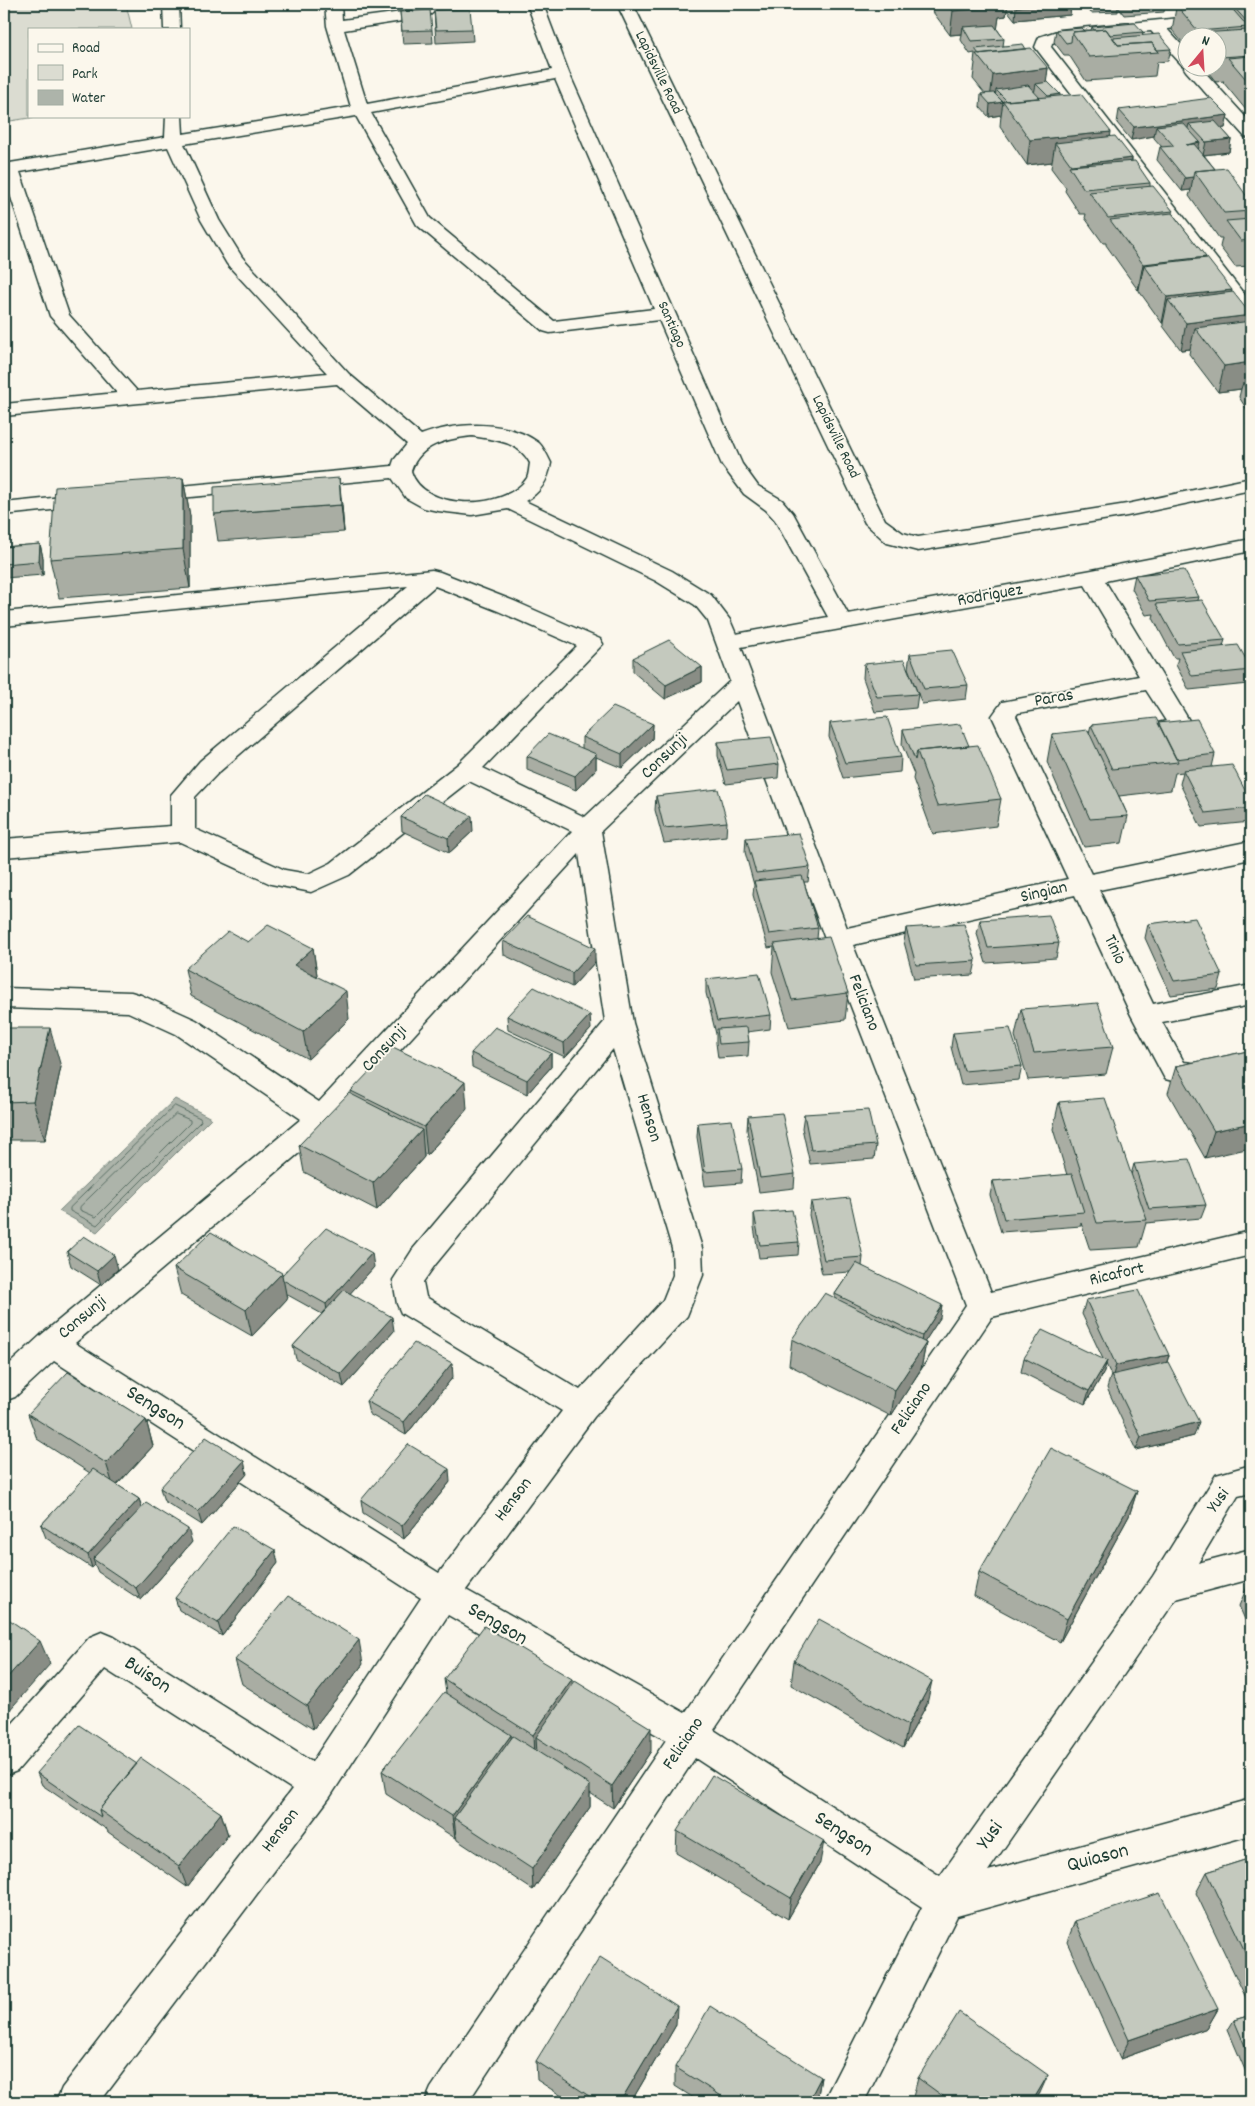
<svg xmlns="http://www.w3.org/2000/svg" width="1255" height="2106" viewBox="0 0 1255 2106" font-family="Dekko,sans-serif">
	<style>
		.green { fill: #dbdcd1; stroke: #7d8c82 }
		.water { fill: #adb4aa; stroke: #74847b }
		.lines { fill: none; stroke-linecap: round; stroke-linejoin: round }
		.shore { stroke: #586d63; stroke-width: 1 }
		.street-casing { stroke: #1f3d34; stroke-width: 3 }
		.street { fill: #fbf7ec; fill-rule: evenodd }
		.wall { fill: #a9ada3; stroke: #1f3d34 }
		.shaded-wall { fill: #898d85; stroke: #1f3d34 }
		.building { fill: #c4c9be; stroke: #1f3d34 }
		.labels { text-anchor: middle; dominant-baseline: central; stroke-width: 4; stroke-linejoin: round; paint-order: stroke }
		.far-street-label { font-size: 15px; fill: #1f3d34; stroke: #fbf7ec }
		.street-label { font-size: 18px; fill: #1f3d34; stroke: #fbf7ec }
		.near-street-label { font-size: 21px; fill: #1f3d34; stroke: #fbf7ec }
	</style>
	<rect width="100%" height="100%" fill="#fbf7ec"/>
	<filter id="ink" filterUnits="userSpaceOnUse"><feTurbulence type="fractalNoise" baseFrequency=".02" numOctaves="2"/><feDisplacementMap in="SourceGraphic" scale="10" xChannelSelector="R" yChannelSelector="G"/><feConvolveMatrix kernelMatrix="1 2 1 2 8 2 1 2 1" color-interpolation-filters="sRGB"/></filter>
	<g filter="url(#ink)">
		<path class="green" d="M4,4H126L132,29H29V116H42L4,122Z"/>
		<path class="water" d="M175,1099L211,1118L97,1232L59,1211Z"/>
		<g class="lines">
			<path class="shore" d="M175,1106L200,1118L201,1121L97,1225L70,1211V1208Z
				M176,1114L190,1120V1123L96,1217L80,1210V1207Z"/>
			<defs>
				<path id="street" d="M163,4H179L180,29H164Z
					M325,4H341L342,20L417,10L423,6L422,4H438L439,7L428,17L344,30L367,104L552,70L527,4H543L569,73L742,464L758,486L782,500L793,513L848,614L1092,570L1251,539V551L1105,581L1190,722L1181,733L1146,741L1138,738L1134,733L1138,728L1166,721L1146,690L1018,713L1016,716L1091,874L1251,841V859L1099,890L1153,1004L1251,985V1005L1162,1022L1184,1062L1200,1064L1251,1053V1073C1222,1080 1195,1088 1165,1079L1131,1015L1075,895L853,945L991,1292L1251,1231V1255L992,1317L714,1730L940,1876L1153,1576L1216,1475L1251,1465V1493L1238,1496L1198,1563L1251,1549V1579L1176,1599L988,1871L1251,1799V1835L957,1916L864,2102H823L922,1907L695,1758L468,2102H425L431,2088L666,1740L448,1615L330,1797L100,2102H56L62,2088L292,1789L105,1669L17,1771L4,1776V1733L90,1637L102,1632L114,1637L312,1762L421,1598L54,1361L15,1397L4,1401V1369L41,1335L301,1119L176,1034L128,1012L4,1008V988L131,992L141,995L196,1020L319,1102L572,831L469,781L349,875L311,892L271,884L180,842L4,857V839L171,826V795L200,761L408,586L4,626V612L432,570L440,572L514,601L600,639L603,644L483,768L585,817L730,681L708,621L695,605L656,581L508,509L472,515L438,511L424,508L406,498L392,478L149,501L141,500L138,495L141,490L149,489L392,466L394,460L407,444L337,384L4,416V404L117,393L50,316L4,176V164L165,137L166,116H182L183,134L351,107L327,26ZM555,79L654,309L554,321L430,218L371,113ZM356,116L417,225L543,331L550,333L659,320L722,465L744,494L766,510L775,520L828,617L736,634L730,620L711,595L672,571L525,501C541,493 548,480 551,463C548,457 544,448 539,443C507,419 456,422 421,435L349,374L242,257L219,220L184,144ZM168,147L201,220L227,264L327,373L137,391L69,315L20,172ZM472,436C496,440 518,441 530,463C529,468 529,474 527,478C506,511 423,512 411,471C420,444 447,439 472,436ZM1085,585L1139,676L1002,702L992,716L1068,879L847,928L741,647ZM435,586L498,611L577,646L458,764L331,863L308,874L285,870L195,829V797L218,773ZM737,701L825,939L966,1305L685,1713L466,1590L594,1417L687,1316L703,1275L702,1248L633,1023L601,831ZM579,854L605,1021L413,1249L393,1280L397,1304L401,1313L562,1411L439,1573L75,1343L331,1126ZM613,1049L672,1248L673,1275L663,1300L580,1390L426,1297L423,1282L435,1265Z
					M617,4H633L885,520L903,533L918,537L1127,504L1251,478V490L1127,516L918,551L887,543L865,523Z
					M1251,11V21L1167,29L1188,52V68H1201L1251,123V138L1245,137L1186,71L1184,68L1185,66L1182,65L1151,31L1062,40L1052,43L1051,47L1251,303V321L1244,319L1035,47L1039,37L1060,30Z
					M91,494L99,495L102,500L99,505L4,515V503Z"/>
			</defs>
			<use href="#street" class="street-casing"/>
			<use href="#street" class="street"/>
		</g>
		<path class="wall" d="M451,4H486V5L452,7Z
			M934,4H1071L1070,15L1015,20L1007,10L1006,16L999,17L997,29L1004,39L1003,46L1026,49L1048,68L1046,82L1060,94V96L1110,137L1132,158V161L1150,183V186L1173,211V214L1251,318V430L1247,424L1249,413L1239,397L1241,389L1218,392L1189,354L1190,349L1181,350L1163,326V323H1162L1139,291V289L1138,290L1106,245V243H1103L1085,218L1086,214H1080L1065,191L1066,188L1051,168L1052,162L1027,165L1000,126L1001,115L989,117L980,107L981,94H985L973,79L975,63L974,62L975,53L970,54L961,40L962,34L950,35L933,12Z
			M1084,4H1251V116L1223,82L1224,81L1216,82L1205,68H1218V38H1188V49L1172,30L1176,8L1167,9L1165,6L1164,12L1124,15L1118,7V12L1091,13Z
			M434,10L472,29L473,41L436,43Z
			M400,12L432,30L433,43L403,44Z
			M1092,27L1143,32L1142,36L1171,49L1168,61L1157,62L1155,76L1086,81L1069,55H1064L1054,42L1056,30H1091Z
			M1119,110L1228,115L1225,128H1221L1231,139L1229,152L1204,155L1215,169L1248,198L1251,197V266L1235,267L1220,247L1222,238H1219L1189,196L1191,190L1182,191L1157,160L1160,147H1162L1154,138V136L1131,140L1117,123Z
			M183,478L190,516V588L59,598L50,559Z
			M342,505L344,532L218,541L214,514Z
			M40,544L43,558V575L4,578V547Z
			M1135,575L1199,597L1198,600L1225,640L1223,646L1245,658L1250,640H1251V683L1250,680L1248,684L1189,690L1176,665L1178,658H1174L1153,618L1154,614L1146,615L1132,589Z
			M910,654L968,685L966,699L922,704L908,668Z
			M633,658L702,667V682L665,699L633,672Z
			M864,664L918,694L916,708L875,712L863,678Z
			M830,723L901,757L900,772L843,778L829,737Z
			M1158,723L1215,754L1212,767L1251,802V818L1250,822L1201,827L1180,784L1183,772L1175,773L1171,790L1119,796L1128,816L1122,843L1084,847L1047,762L1052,734L1089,733L1091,725Z
			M653,724L652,739L622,768L596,757V769L576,790L527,770V756L582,749V737Z
			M903,730L969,746L1001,799L996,826L933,834L913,779L914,774L902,745Z
			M718,742L779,764L778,778L726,784L718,756Z
			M656,796L727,822L726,836L664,843L655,810Z
			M401,817L473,831L449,853L402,831Z
			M746,838L810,867L808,882H804L818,928L817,939L848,993L845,1020L789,1027L772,972L774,947L768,948L753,895L754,885L745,852Z
			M980,920L1059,943L1056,958L986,963L977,934Z
			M1148,924L1222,975L1218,989L1171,995L1145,938Z
			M906,928L976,961L973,975L914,979L904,942Z
			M503,941L595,962L572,987L504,955Z
			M248,942L313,948L317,975L316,976L349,1019L308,1059L191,996L185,969Z
			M706,979L771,1015L770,1029L747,1032L749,1042L748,1056L718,1058L716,1043V1034L706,993Z
			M1021,1009L1113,1047L1106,1074L1028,1080L1015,1036Z
			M507,1016L591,1029L565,1057L508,1030Z
			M4,1028L61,1067L45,1140H4Z
			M953,1033L1022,1066L1019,1080L961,1085L951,1047Z
			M1248,1051L1205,1158L1168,1093L1176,1066Z
			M471,1053H551V1067L527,1094L472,1067Z
			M351,1091L467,1109L427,1155L424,1153V1157L377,1210L304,1172L299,1145L351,1094Z
			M1059,1102L1131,1175L1134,1164L1206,1205L1201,1218L1146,1223L1139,1247L1090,1250L1081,1223V1226L1001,1232L990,1195L993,1181L1067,1175L1053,1129Z
			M804,1114L876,1145L874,1159L810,1164L802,1128Z
			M748,1116L795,1174L794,1188L759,1192L747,1130Z
			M698,1123L742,1169L741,1183L705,1186L697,1137Z
			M811,1202L863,1257L862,1266L940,1318L924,1342L926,1343L921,1369L891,1416L789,1365L792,1339L835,1298V1294L850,1272L822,1274L809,1215Z
			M754,1213L799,1242L798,1255L759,1258L754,1227Z
			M67,1252L118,1269L101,1285L71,1266Z
			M374,1267L350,1293L394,1331L344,1387L296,1359L293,1346L322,1314L286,1294L287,1299L252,1336L181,1295L174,1268L282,1275Z
			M1086,1300L1169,1355L1167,1362L1194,1436L1136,1450L1107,1388L1111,1375L1106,1364L1103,1374L1085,1404L1021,1372L1024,1358L1103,1359L1082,1314Z
			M453,1377L406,1435L369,1414L366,1401Z
			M28,1414L146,1420L153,1446L117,1485L139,1499L142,1507L192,1542L141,1600L98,1572L95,1565L92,1568L46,1538L41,1525L90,1473L37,1439Z
			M247,1474L202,1525L164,1501L160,1488Z
			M450,1482L404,1539L363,1513L361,1500Z
			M1137,1491L1129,1516L1060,1642L974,1596L979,1572Z
			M278,1563L222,1636L179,1610L175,1598Z
			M1249,1582H1251V1633L1239,1606Z
			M235,1660L363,1664L313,1729L242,1684Z
			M794,1661L927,1704L903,1748L791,1685Z
			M444,1679L572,1685L651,1751L613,1808L590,1793V1807L533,1890L457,1840L456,1836L455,1838L386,1794L382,1771L446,1693Z
			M137,1764L221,1813L228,1835L187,1887L108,1832L106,1828V1829L42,1785L37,1773Z
			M677,1831L820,1863L788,1919L676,1853Z
			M1251,1858V1999L1247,2000L1196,1893L1207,1872Z
			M1075,1921L1218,2009L1207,2028L1120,2059L1067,1942Z
			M1251,2015V2084L1228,2030L1234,2020Z
			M676,2025L631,2102H571L537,2080L536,2061Z
			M675,2067L821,2077L818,2095L814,2102H700L675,2086Z
			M918,2078L1040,2093L1034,2102H920L913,2097Z"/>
		<path class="shaded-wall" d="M989,4H1008L1006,16L999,17L997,31L963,27L962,34L950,35L953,11Z
			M1056,4H1071L1070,15L1015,20L1016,7Z
			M1048,68L1045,93L1036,84L1034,94L996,90L995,99H990L993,75Z
			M1003,102L1001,115L989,117L990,104Z
			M1228,115L1225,128L1196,131L1189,124L1187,132L1156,126L1154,136L1131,140L1134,127Z
			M1111,132L1107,157L1055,143L1052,162L1027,165L1030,140Z
			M1231,139L1229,152L1203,155L1206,142Z
			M1200,142L1197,155L1186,145Z
			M1132,158L1128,184L1071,169V165Z
			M1193,177L1191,190L1182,191L1185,178Z
			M1206,257L1200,283L1144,265L1139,289L1138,290L1143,264Z
			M1232,290L1226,316L1168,300L1163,323H1162L1167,297Z
			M1251,315L1246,342L1195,328L1190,349L1181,350L1186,323Z
			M1251,362V388L1243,383L1241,389L1218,392L1224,366Z
			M183,478L190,516V588L183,549Z
			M339,478L342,505L344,532L341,505Z
			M40,544L43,558V575L39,561Z
			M702,667V682L665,699L666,685Z
			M653,724L652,739L622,768V754Z
			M596,754V769L576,790L575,776Z
			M472,816L473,831L449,853L448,838Z
			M313,948L317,975L299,993L294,965Z
			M595,948V962L572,987V973Z
			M346,991L349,1019L308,1059L303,1032Z
			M590,1015L591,1029L565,1057L564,1043Z
			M50,1028L61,1067L45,1140L33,1101Z
			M551,1053V1067L527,1094V1080Z
			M465,1082L467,1109L427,1155L424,1127Z
			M1251,1123V1148L1205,1158L1214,1131Z
			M422,1130L424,1157L377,1210L373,1183Z
			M372,1253L374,1267L328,1318L326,1304Z
			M114,1255L118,1269L101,1285L97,1271Z
			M282,1273L287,1299L252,1336L246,1310Z
			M942,1305L940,1318L920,1349L922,1336Z
			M392,1317L394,1331L344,1387L341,1374Z
			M926,1343L921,1369L891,1416L895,1390Z
			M1169,1355L1165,1368L1112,1378L1116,1365Z
			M1107,1361L1103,1374L1085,1404L1089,1391Z
			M452,1363L453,1377L406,1435L404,1422Z
			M146,1420L153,1446L114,1488L106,1463Z
			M1199,1422L1194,1436L1136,1450L1141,1437Z
			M244,1461L247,1474L202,1525L198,1512Z
			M449,1469L450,1482L404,1539L402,1526Z
			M1137,1491L1129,1516L1060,1642L1067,1619Z
			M139,1499L143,1511L93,1559L95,1565L92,1568L88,1555Z
			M188,1529L192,1542L141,1600L136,1588Z
			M275,1550L278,1563L222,1636L218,1623Z
			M359,1640L363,1664L313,1729L307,1706Z
			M40,1641L50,1664L7,1713L4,1707V1681Z
			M572,1679L573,1703L536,1737L537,1754L534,1757L533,1735Z
			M932,1681L927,1704L903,1748L908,1725Z
			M651,1728V1751L613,1808L612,1786Z
			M511,1735L513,1758L454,1818L456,1836L455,1838L452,1816Z
			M590,1785V1807L533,1890L532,1869Z
			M221,1813L228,1835L187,1887L179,1866Z
			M824,1841L820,1863L788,1919L791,1898Z
			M1251,1994V1999L1247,2000Z
			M677,2006L676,2025L631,2102H620Z
			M1218,2009L1207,2028L1120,2059L1129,2040Z
			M1048,2075L1040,2093L1034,2102H1032Z
			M821,2077L818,2095L814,2102H808Z"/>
		<path class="building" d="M947,4H998L1000,7L953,11Z
			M1013,4H1056L1016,7Z
			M1205,4H1228L1248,27L1198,31L1177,6Z
			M1231,4H1251V24H1249Z
			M470,9L472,29L436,30L434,10Z
			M430,10L432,30L402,31L400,12Z
			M1135,23L1143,32L1110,35L1106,29L1094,30L1092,27Z
			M994,25L1004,39L971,41L963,27Z
			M1082,28L1085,31L1072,32L1071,42L1066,43L1056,30Z
			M1106,29L1118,45L1152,43L1159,52L1089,57L1072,32Z
			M1247,30L1251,35V55L1221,57L1218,53V38H1204L1201,33Z
			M1159,34L1171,49L1157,50L1152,43L1118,45L1113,38Z
			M1023,44L1026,49L979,54L975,49Z
			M1031,48L1048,68L993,75L976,54Z
			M1251,56V85L1228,58Z
			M1048,82L1060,94L1048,96L1036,84Z
			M1028,85L1040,98L1007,101L996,90Z
			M994,93L1003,102L990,104L981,94Z
			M1081,94L1111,132L1030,140L1003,101Z
			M1211,98L1228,115L1134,127L1119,110Z
			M1215,121L1231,139L1206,142L1189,124Z
			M1183,123L1200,142L1186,145L1194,144L1215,169L1194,171L1193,177L1185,178L1160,147L1174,146L1156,126Z
			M1115,136L1132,158L1071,165L1055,143Z
			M1135,161L1150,183L1084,189L1069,166Z
			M1227,168L1248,198L1251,197V211L1224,213L1194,171Z
			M1153,186L1173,211L1108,218L1089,192Z
			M1172,213L1206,257L1143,264L1110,220Z
			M1251,219V240L1241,241L1226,221Z
			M1207,258L1232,290L1167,297L1144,265Z
			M1233,292L1251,315L1186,323L1168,300Z
			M1251,321V362L1224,366L1195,328Z
			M1243,383H1251V397Z
			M183,478V549L50,559L55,487Z
			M339,478L341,505L214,514V487Z
			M40,544L39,561L4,564V547Z
			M1184,570L1199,597L1149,601L1135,575Z
			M1202,600L1225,640L1178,644L1156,604Z
			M669,640L702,667L666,685L633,658Z
			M1238,645L1251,668V670L1192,676L1180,651Z
			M952,650L968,685L924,689L910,654Z
			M904,660L918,694L877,697L864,664Z
			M613,707L653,724L622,754L582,737Z
			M887,717L901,757L845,763L830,723Z
			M1156,718L1178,762L1112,769L1091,725Z
			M1197,719L1215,754L1176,759L1158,723Z
			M960,724L969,746L917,751L915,760L903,730Z
			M1088,730L1128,816L1090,819L1052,734Z
			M548,734L596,754L575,776L527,756Z
			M771,737L779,764L727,770L718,742Z
			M978,745L1001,799L937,806L917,751Z
			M1232,765L1251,802V808L1205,813L1183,770Z
			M718,789L727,822L664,828L656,796Z
			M424,794L472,816L448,838L401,817Z
			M799,833L810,867L756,873L746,838Z
			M802,876L818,928L769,934L754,881Z
			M1049,915L1059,943L988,948L980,920Z
			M527,916L595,948L572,973L503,941Z
			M1195,918L1222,975L1174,981L1148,924Z
			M964,924L976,961L916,965L906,928Z
			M268,925L313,948L294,965L346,991L303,1032L185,969L228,931L248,942Z
			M829,937L848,993L792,1000L774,944Z
			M759,973L771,1015L717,1021L706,979Z
			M534,987L590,1015L564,1043L507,1016Z
			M1098,1003L1113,1047L1034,1053L1021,1009Z
			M495,1027L551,1053L527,1080L471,1053Z
			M747,1027L749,1042L719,1044L717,1029Z
			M4,1028H50L33,1101L4,1102Z
			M1010,1028L1022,1066L964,1071L953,1033Z
			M393,1047L465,1082L424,1127L351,1091Z
			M1248,1051L1251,1056V1123L1214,1131L1176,1066Z
			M349,1093L422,1130L373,1183L299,1145Z
			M1105,1098L1147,1220L1097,1223L1059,1102Z
			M868,1110L876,1145L811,1150L804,1114Z
			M782,1113L795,1174L760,1178L748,1116Z
			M732,1120L742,1169L705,1172L698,1123Z
			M1189,1159L1206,1205L1149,1209L1134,1164Z
			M1072,1174L1084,1212L1004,1219L993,1181Z
			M850,1198L863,1257L824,1260L811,1202Z
			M792,1210L799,1242L760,1245L754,1213Z
			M326,1228L372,1253L326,1304L283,1280L282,1275Z
			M211,1232L282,1273L246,1310L174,1268Z
			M84,1236L114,1255L97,1271L67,1252Z
			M856,1263L942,1305L922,1336L835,1294Z
			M344,1290L392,1317L341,1374L293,1346Z
			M1138,1290L1169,1355L1116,1365L1086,1300Z
			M825,1293L926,1343L895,1390L792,1339Z
			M1042,1330L1107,1361L1089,1391L1024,1358Z
			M414,1343L452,1363L404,1422L366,1401Z
			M1168,1362L1199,1422L1141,1437L1111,1375Z
			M68,1372L146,1420L106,1463L28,1414Z
			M206,1437L244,1461L198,1512L160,1488Z
			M408,1444L449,1469L402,1526L361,1500Z
			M1051,1448L1137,1491L1067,1619L979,1572Z
			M93,1469L139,1499L88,1555L41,1525Z
			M146,1503L188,1529L136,1588L93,1559Z
			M233,1526L275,1550L218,1623L175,1598Z
			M288,1596L359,1640L307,1706L235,1660Z
			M4,1616L40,1641L4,1681Z
			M819,1619L932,1681L908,1725L794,1661Z
			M484,1626L572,1679L533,1735L444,1679Z
			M575,1681L651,1728L612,1786L536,1737Z
			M444,1692L511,1735L452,1816L382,1771Z
			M79,1725L137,1764L99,1810L101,1817L37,1773Z
			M513,1736L590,1785L532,1869L454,1818Z
			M141,1758L221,1813L179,1866L99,1810Z
			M712,1775L824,1841L791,1898L677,1831Z
			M1251,1858V1964L1207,1872Z
			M1160,1893L1218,2009L1129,2040L1075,1921Z
			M600,1957L677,2006L620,2102H598L536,2061Z
			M710,2006L821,2077L808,2102H731L675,2067Z
			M959,2012L1048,2075L1032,2102H951L918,2078Z
			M1251,2015V2060L1234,2020Z"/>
	</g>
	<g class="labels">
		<g class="far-street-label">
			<text transform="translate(658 73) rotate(64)">Lapidsville Road</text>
			<text transform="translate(671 325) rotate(66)">Santiago</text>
			<text transform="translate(835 437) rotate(64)">Lapidsville Road</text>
		</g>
		<g class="street-label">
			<text transform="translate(990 596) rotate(-10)">Rodriguez</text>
			<text transform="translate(1054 699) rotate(-10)">Paras</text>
			<text transform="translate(665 757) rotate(-44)">Consunji</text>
			<text transform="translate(1044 893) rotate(-13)">Singian</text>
			<text transform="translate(1114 950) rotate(65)">Tinio</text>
			<text transform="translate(863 1003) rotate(69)">Feliciano</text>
			<text transform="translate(385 1049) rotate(-47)">Consunji</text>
			<text transform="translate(648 1118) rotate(73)">Henson</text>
			<text transform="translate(1117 1275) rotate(-13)">Ricafort</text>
			<text transform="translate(83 1318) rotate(-40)">Consunji</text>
			<text transform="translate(912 1409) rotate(-56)">Feliciano</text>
			<text transform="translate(514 1500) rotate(-53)">Henson</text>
			<text transform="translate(1219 1501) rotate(-54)">Yusi</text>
			<text transform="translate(684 1744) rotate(-56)">Feliciano</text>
			<text transform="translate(281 1831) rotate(-53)">Henson</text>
		</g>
		<g class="near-street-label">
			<text transform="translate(155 1409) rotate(32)">Sengson</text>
			<text transform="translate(497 1625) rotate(30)">Sengson</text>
			<text transform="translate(147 1676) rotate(33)">Buison</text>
			<text transform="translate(843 1835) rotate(33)">Sengson</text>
			<text transform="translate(991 1836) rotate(-55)">Yusi</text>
			<text transform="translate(1098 1859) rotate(-15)">Quiason</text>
		</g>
	</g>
	<rect width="1255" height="2106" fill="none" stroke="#fbf7ec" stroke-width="20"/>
	<rect x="10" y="10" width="1235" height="2086" fill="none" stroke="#1f3d34" stroke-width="2" filter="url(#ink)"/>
	<rect x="28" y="28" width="162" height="90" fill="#fbf7ec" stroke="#a3ada2"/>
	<rect x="38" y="44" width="25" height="8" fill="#fbf7ec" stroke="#a3ada2"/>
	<text x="72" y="52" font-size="15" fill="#1f3d34">Road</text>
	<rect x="38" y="65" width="25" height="15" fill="#dbdcd1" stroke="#a3ada2"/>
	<text x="72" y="78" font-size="15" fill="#1f3d34">Park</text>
	<rect x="38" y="90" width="25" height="15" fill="#adb4aa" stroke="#a3ada2"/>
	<text x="72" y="102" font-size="15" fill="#1f3d34">Water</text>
	<g transform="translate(1202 52) rotate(18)"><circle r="24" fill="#fbf7ec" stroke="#a3ada2"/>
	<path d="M0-4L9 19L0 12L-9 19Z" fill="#d1495b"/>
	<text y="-8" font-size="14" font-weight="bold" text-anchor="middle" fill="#1f3d34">N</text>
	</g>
</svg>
